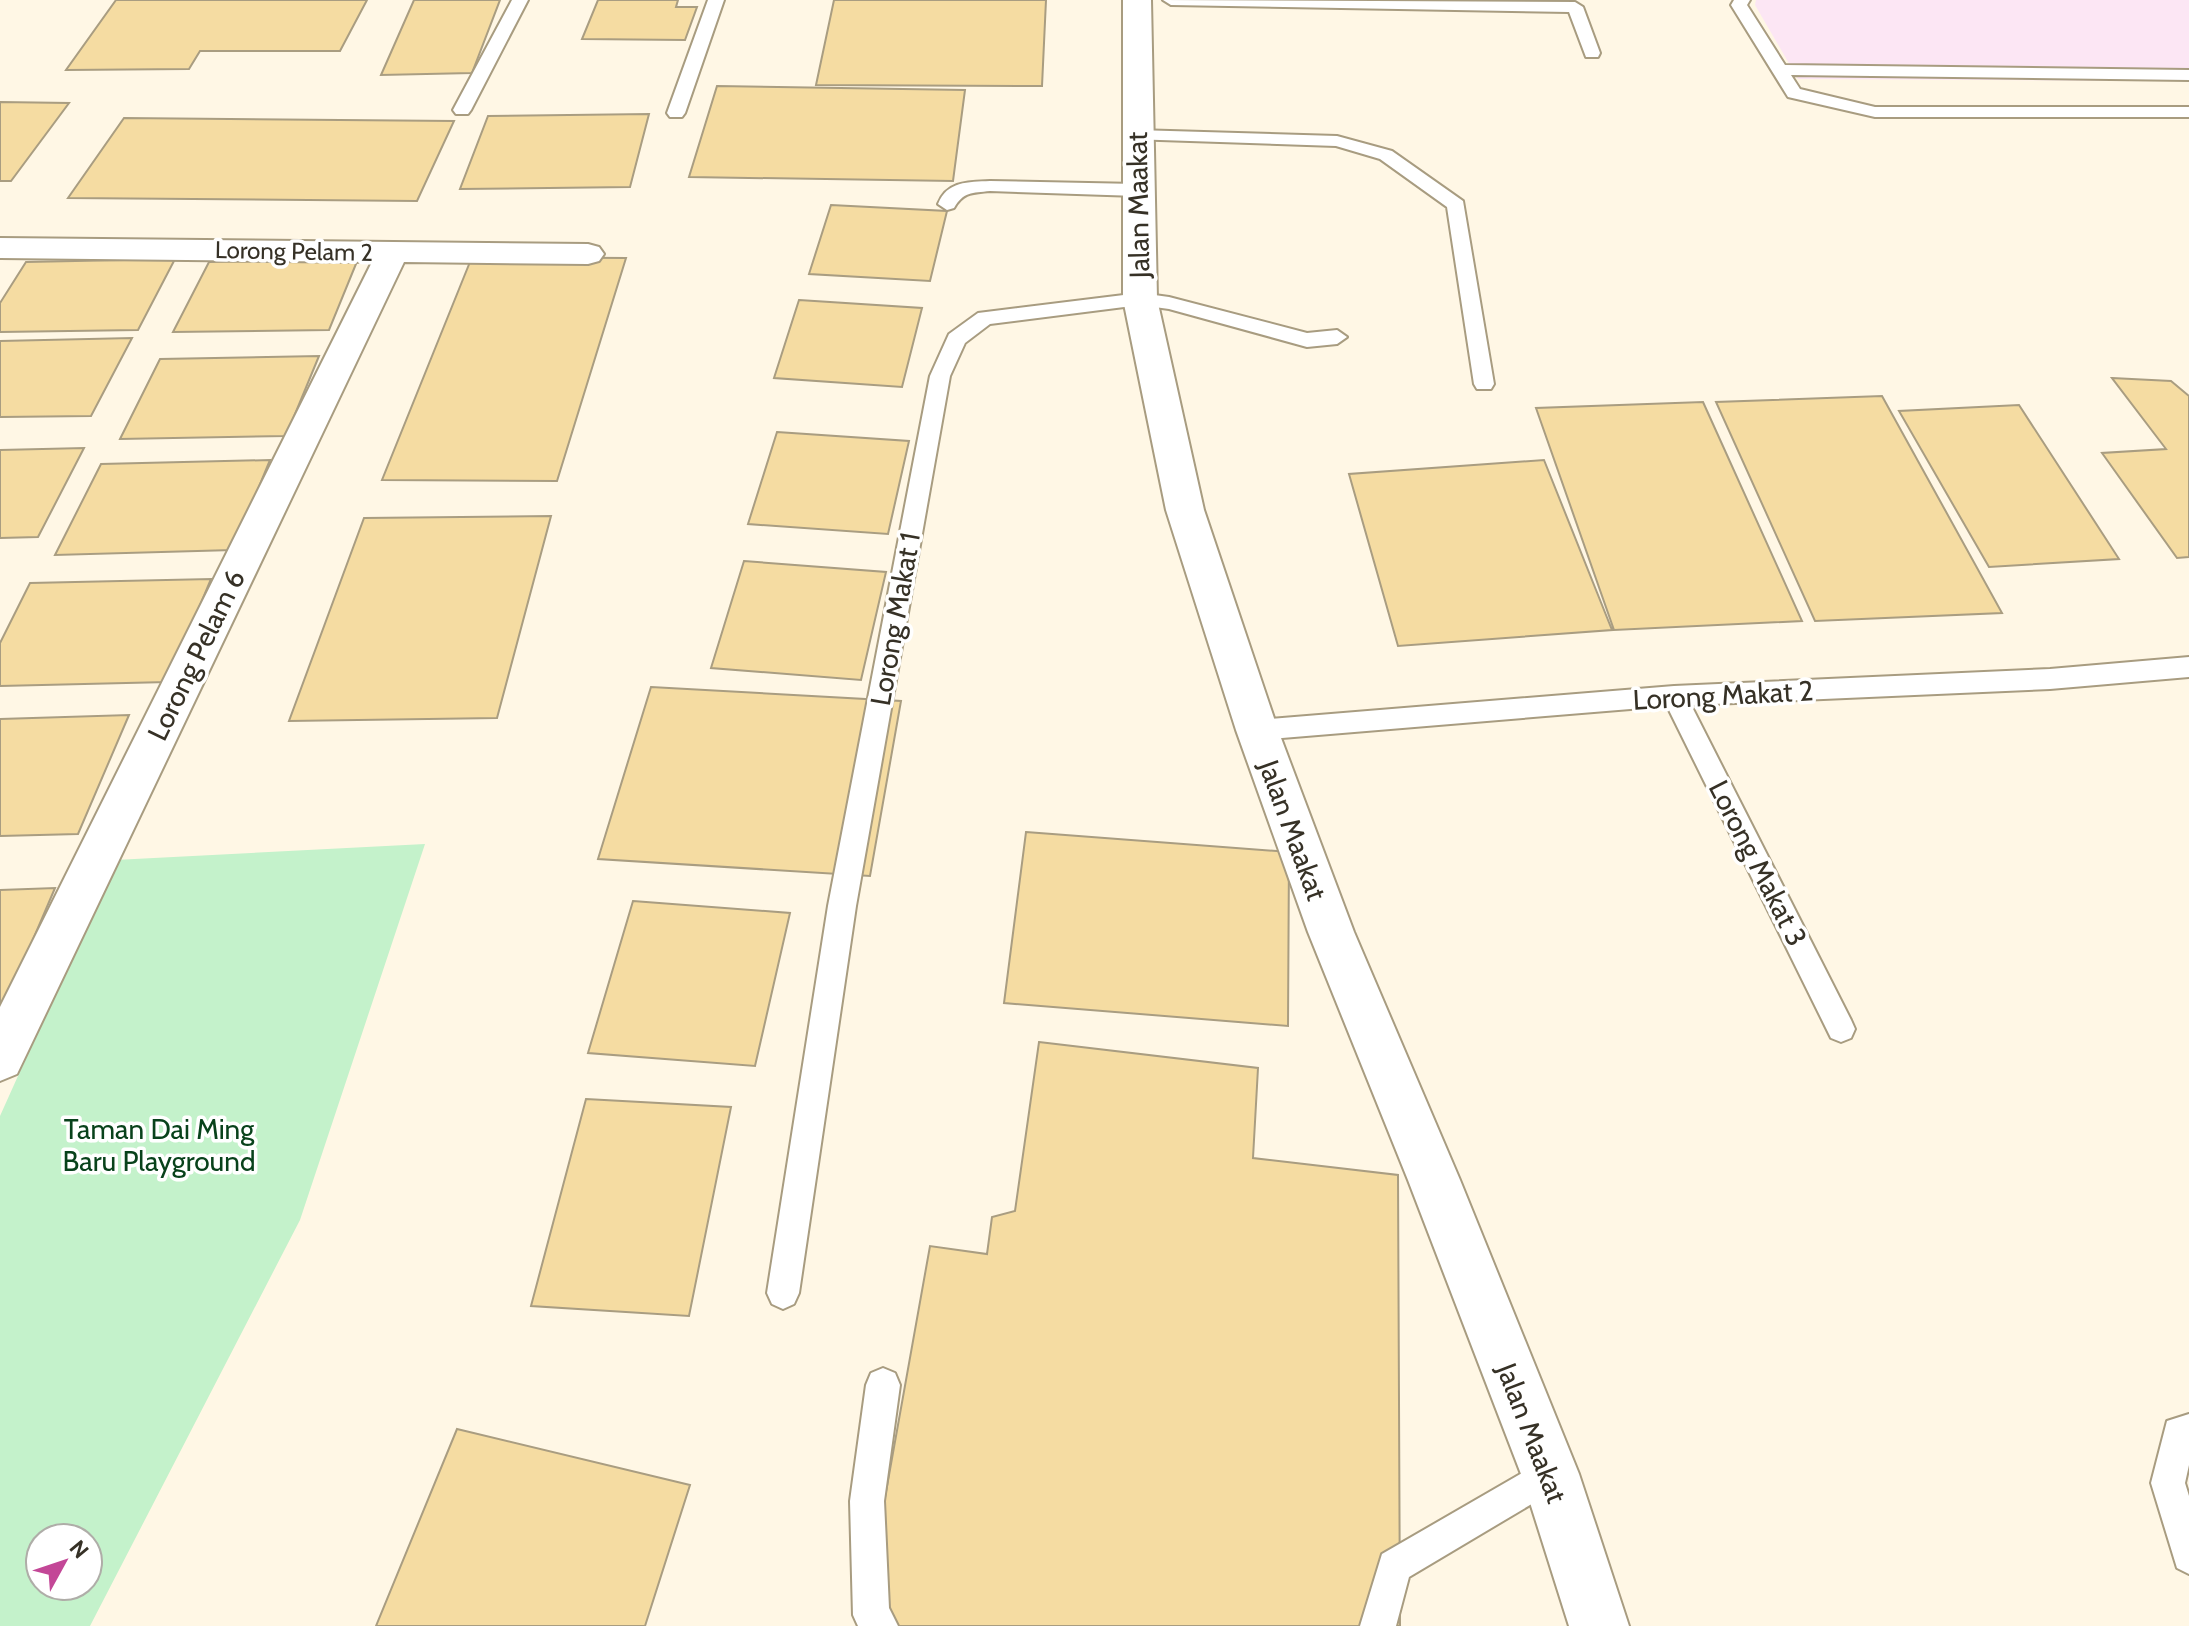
<svg xmlns="http://www.w3.org/2000/svg" width="2189" height="1626" viewBox="0 0 2189 1626" font-family="Cabin,sans-serif">
	<style>
		.industrial { fill: #fce6f4 }
		.green { fill: #c4f2cb; fill-rule: evenodd }
		.building { fill: #f5dca2; stroke: #a99d81; stroke-width: 2 }
		.lines { fill: none; stroke-linecap: round; stroke-linejoin: round }
		.service-casing { stroke: #a89c80; stroke-width: 4 }
		.minor-casing { stroke: #a89c80; stroke-width: 4 }
		.service { fill: #fff; fill-rule: evenodd }
		.minor { fill: #fff; fill-rule: evenodd }
		.labels { text-anchor: middle; dominant-baseline: central; stroke-width: 7; stroke-linejoin: round; paint-order: stroke }
		.far-street-label { font-size: 24px; fill: #363126; stroke: #fff }
		.street-label { font-size: 28px; fill: #363126; stroke: #fff }
		.park-label { font-size: 28px; fill: #08421b; stroke: #fff }
	</style>
	<rect width="100%" height="100%" fill="#fff7e5"/>
	<path class="industrial" d="M1756,0H2189V81L1798,79L1755,5Z"/>
	<path class="green" d="M425,844L300,1220L90,1626H0V1116L115,860ZM40,1538H88V1586H40Z"/>
	<path class="building" d="M116,0H367L340,51H200L189,69L66,70Z
		M414,0H500L472,73L381,75Z
		M598,0H678L676,7H697L685,40L582,39Z
		M834,0H1046L1042,86L816,85Z
		M717,86L965,90L953,181L689,177Z
		M0,102L69,103L11,181H0Z
		M649,114L630,187L460,189L488,116Z
		M124,118L454,121L417,201L68,198Z
		M831,205L947,211L930,281L809,274Z
		M472,257L626,258L557,481L382,480Z
		M175,259L138,330L0,332V303L26,262Z
		M358,259L329,330L173,332L209,262Z
		M799,300L922,308L902,387L774,378Z
		M132,338L91,416L0,417V341Z
		M319,356L286,436L120,439L160,359Z
		M2112,378L2171,381L2189,396V557L2177,558L2102,453L2166,449Z
		M1882,396L2002,613L1815,621L1716,402Z
		M1703,402L1802,621L1614,630L1536,408Z
		M2019,405L2119,559L1989,567L1899,411Z
		M777,432L909,441L888,534L748,524Z
		M84,448L38,537L0,538V450Z
		M270,460L233,550L55,555L101,464Z
		M1544,460L1612,630L1398,646L1349,474Z
		M551,516L497,718L289,721L364,518Z
		M744,561L886,572L861,680L711,668Z
		M211,579L168,682L0,686V643L30,583Z
		M651,687L901,701L870,876L598,859Z
		M129,715L78,834L0,836V719Z
		M1026,832L1289,852L1288,1026L1004,1003Z
		M55,888L0,1017V890Z
		M633,901L790,913L755,1066L588,1053Z
		M1039,1042L1258,1068L1253,1158L1398,1175L1400,1626H862L930,1246L987,1254L992,1217L1015,1211Z
		M586,1099L731,1107L689,1316L531,1306Z
		M457,1429L690,1485L645,1626H376Z"/>
	<g class="lines">
		<defs>
			<path id="service" d="M512,0H528L471,110L468,114H456L453,110Z
				M708,0H724L685,113L682,117H670L667,113Z
				M1163,0L1575,2L1583,7L1600,53L1598,57H1586L1569,12L1171,5Z
				M1734,0H1750L1747,5L1785,65L2189,70V80L1791,75L1800,89L1875,107H2189V117H1875L1788,97L1731,5Z
				M1136,130L1337,136L1392,151L1463,201L1494,384L1491,389H1477L1474,384L1447,207L1380,159L1336,146L1130,139L1127,135L1130,131Z
				M990,181L1137,184L1146,190L1137,196L990,191C972,193 963,192 954,208L947,210L938,204C947,181 968,182 990,181Z
				M1140,293L1169,297L1307,333L1337,330L1347,337L1337,344L1307,347L1169,309L1140,305L990,324L965,343L950,376L856,906L799,1293L794,1304L783,1309L772,1304L767,1293L828,906L930,376L949,334L978,313Z
				M2189,657V677L2050,689L1691,705L1851,1020L1855,1029L1851,1038L1841,1042L1831,1038L1667,706L1257,740L1248,737L1245,730L1248,723L1257,720L1674,686L2050,669Z
				M883,1368L895,1373L900,1385L884,1501L889,1608L898,1626H858L853,1615L850,1501L866,1385L871,1373Z
				M2189,1414V1465L2185,1483L2189,1496V1574L2177,1568L2151,1483L2167,1421Z
				M1550,1457L1562,1462L1567,1474L1562,1486L1409,1577L1396,1626H1360L1382,1554Z"/>
			<path id="minor" d="M1123,0H1151L1157,299L1204,510L1278,730L1354,932L1460,1180L1579,1474L1629,1626H1569L1521,1474L1408,1180L1308,932L1236,730L1166,510L1123,299Z
				M0,238L588,244L599,247L604,254L599,261L588,264L404,262L17,1074L0,1081V1007L372,262L0,258Z"/>
		</defs>
		<use href="#service" class="service-casing"/>
		<use href="#minor" class="minor-casing"/>
		<use href="#service" class="service"/>
		<use href="#minor" class="minor"/>
	</g>
	<g class="labels">
		<g class="far-street-label">
			<text transform="translate(294 251) rotate(1)">Lorong Pelam 2</text>
		</g>
		<g class="street-label">
			<text transform="translate(1138 205) rotate(-91)">Jalan Maakat</text>
			<text transform="translate(895 619) rotate(-80)">Lorong Makat 1</text>
			<text transform="translate(196 655) rotate(-64)">Lorong Pelam 6</text>
			<text transform="translate(1723 695) rotate(-3)">Lorong Makat 2</text>
			<text transform="translate(1293 830) rotate(70)">Jalan Maakat</text>
			<text transform="translate(1758 863) rotate(63)">Lorong Makat 3</text>
			<text transform="translate(1532 1433) rotate(69)">Jalan Maakat</text>
		</g>
		<g class="park-label">
			<text x="159" y="1129">Taman Dai Ming<tspan x="159" dy="32">Baru Playground</tspan></text>
		</g>
	</g>
	<g transform="translate(64 1562) rotate(50)"><circle r="38" fill="#ffffff" stroke="#afada8" stroke-width="2"/>
	<path d="M0-6L14 30L0 20L-14 30Z" fill="#c34797"/>
	<text y="-12" font-size="22" font-weight="bold" text-anchor="middle" fill="#363126">N</text>
	</g>
</svg>
